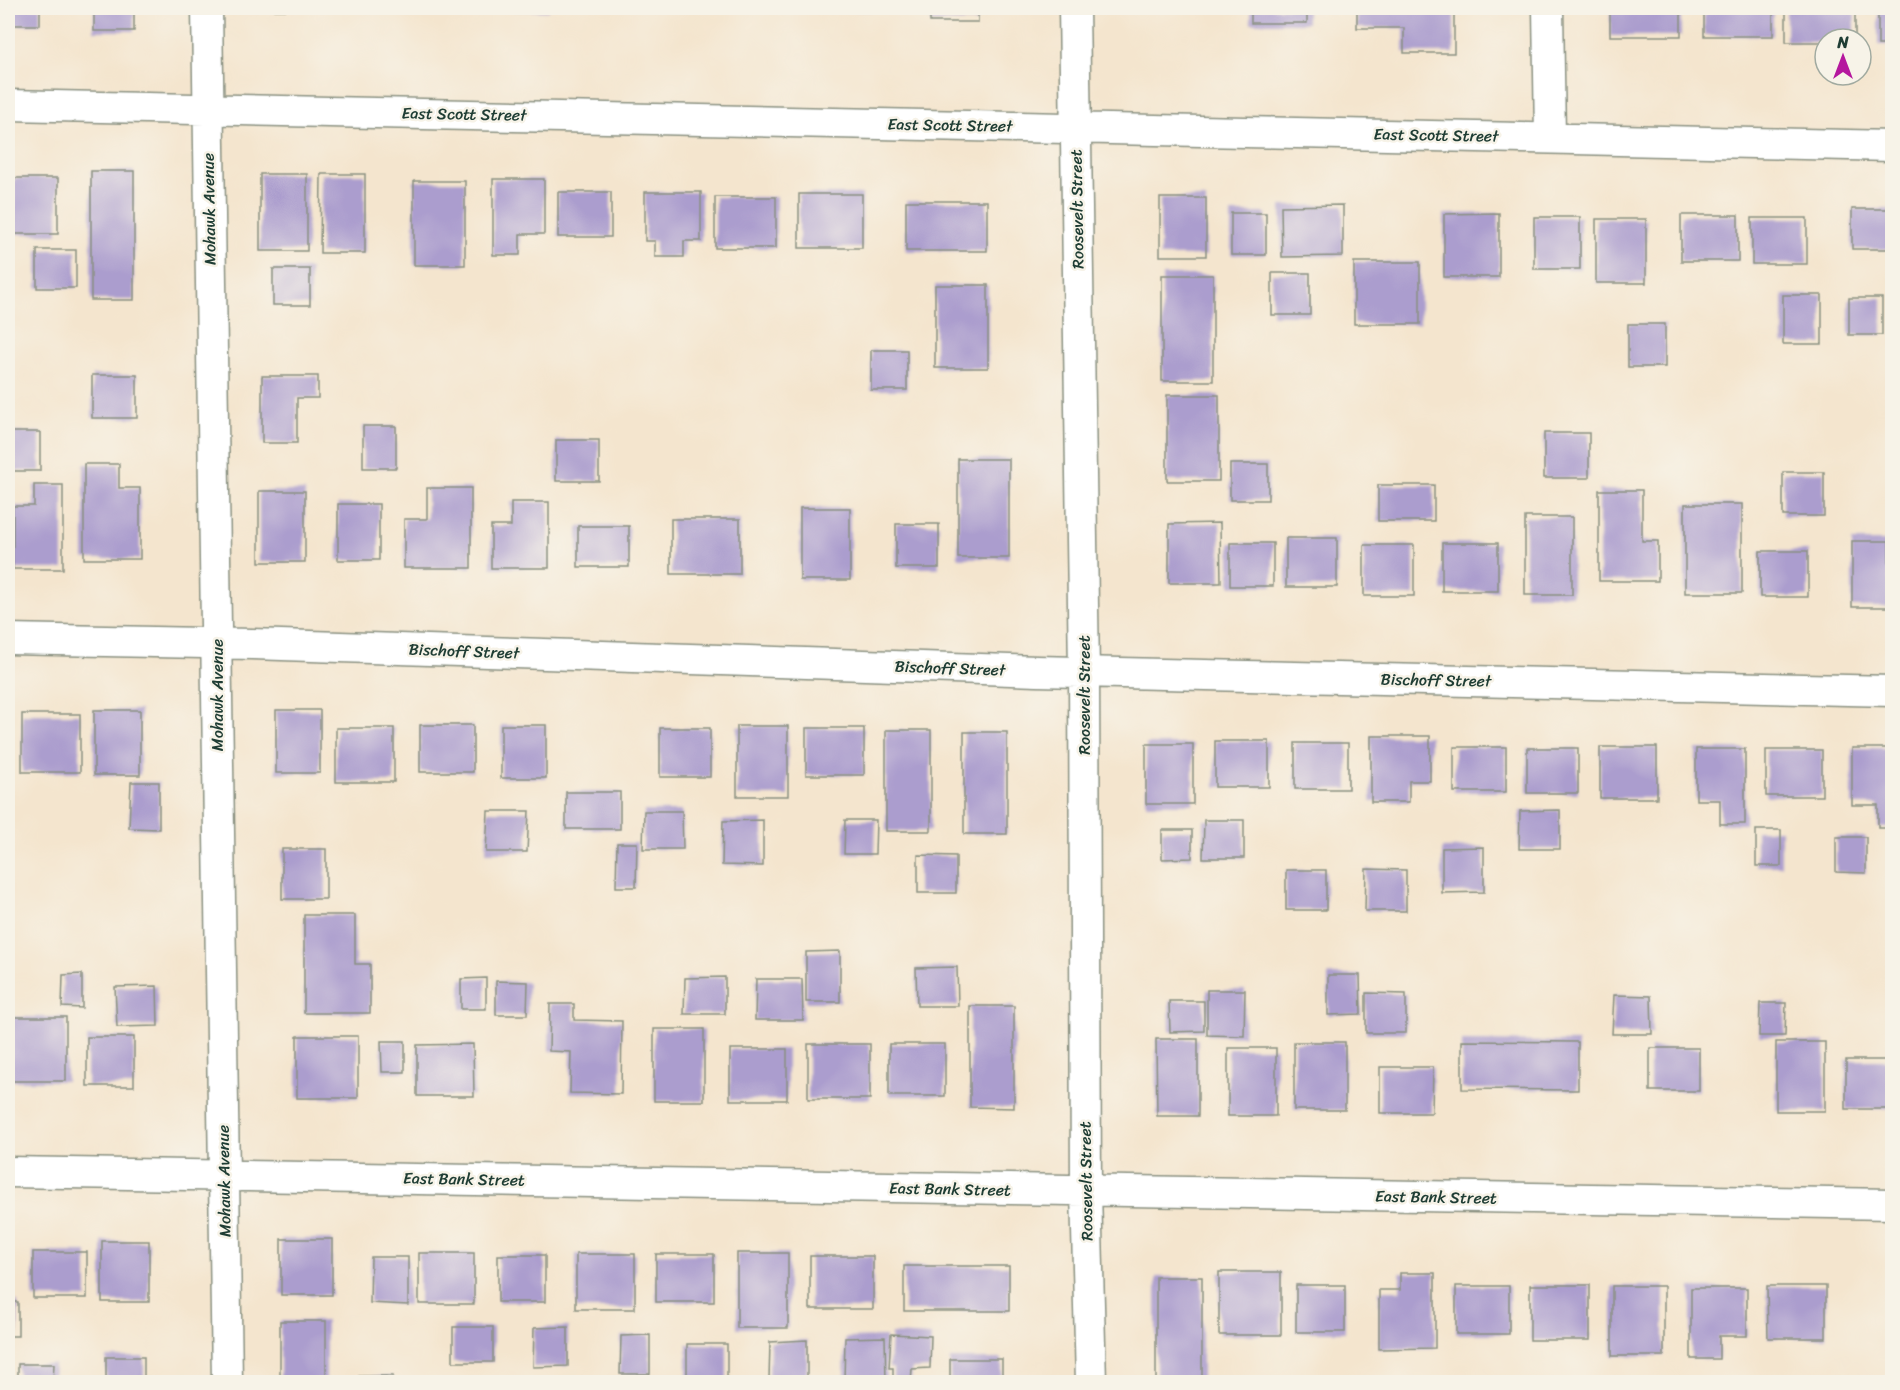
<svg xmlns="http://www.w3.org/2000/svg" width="1900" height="1390" viewBox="0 0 1900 1390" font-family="Sriracha,sans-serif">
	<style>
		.building { fill: #ab9dce }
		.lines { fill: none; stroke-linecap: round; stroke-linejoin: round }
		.street-casing { stroke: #8a9181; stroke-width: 33 }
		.street { stroke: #fff; stroke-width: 30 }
		.labels { text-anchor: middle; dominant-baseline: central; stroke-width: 5; stroke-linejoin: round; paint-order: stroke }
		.street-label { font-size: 16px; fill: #1f3d34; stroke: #f7f3e8 }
	</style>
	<rect width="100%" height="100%" fill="#f7f3e8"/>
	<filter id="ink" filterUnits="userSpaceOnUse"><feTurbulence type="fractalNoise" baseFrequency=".0167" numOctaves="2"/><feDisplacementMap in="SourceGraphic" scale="12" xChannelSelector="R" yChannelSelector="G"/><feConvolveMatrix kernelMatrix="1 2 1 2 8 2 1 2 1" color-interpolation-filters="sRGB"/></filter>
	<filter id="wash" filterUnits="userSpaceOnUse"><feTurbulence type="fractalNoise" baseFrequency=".008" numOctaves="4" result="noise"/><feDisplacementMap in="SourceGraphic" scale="24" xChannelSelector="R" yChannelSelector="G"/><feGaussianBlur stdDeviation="1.35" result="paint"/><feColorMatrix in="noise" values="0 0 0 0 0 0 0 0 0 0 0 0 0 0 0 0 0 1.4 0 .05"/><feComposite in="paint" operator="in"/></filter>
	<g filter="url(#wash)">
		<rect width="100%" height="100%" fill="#f4e5ce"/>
		<g id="blocks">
			<path class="building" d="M8,8H40V25H8Z
				M94,8H134V31H94Z
				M275,8H343V10H275Z
				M371,8H439V10H371Z
				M503,8H549V11H503Z
				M798,8H886V11H798Z
				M930,8H978V22H930Z
				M1251,8H1307V23H1251Z
				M1357,8H1454V53H1404V28H1357Z
				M1610,8H1681V36H1610Z
				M1704,8H1773V36H1704Z
				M1786,8H1855V39H1825V42H1786Z
				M1878,8H1892V45H1878Z
				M91,171H134V300H91Z
				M260,174H307V251H260Z
				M321,174H365V253H320Z
				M14,178H58V234H14Z
				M493,179H544V234H520V255H493Z
				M414,181H465V265H414Z
				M558,192H611V237H558Z
				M645,192H701V241H684V257H655V241H645Z
				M799,194H862V248H799Z
				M715,197H776V248H715Z
				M1160,198H1206V256H1160Z
				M906,201H987V251H906Z
				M1343,205V256L1282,257L1281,206Z
				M1852,209H1892V249H1852Z
				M1231,213H1266V255H1231Z
				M1499,213V277H1444V214Z
				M1681,215H1738V261H1681Z
				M1534,217H1580V269H1534Z
				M1752,218H1807V264H1752Z
				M1596,219H1646V283H1596Z
				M37,250H76V288H37Z
				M1354,262H1420V324H1354Z
				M273,269H310V305H273Z
				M1272,273H1310V315H1272Z
				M1162,275H1213V381H1162Z
				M935,285H988V368H935Z
				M1783,295H1822V344H1783Z
				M1849,298H1882V335H1849Z
				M1628,324H1665V367H1628Z
				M871,350H907V390H871Z
				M92,375H137V418H92Z
				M262,376H318V398H297V443H262Z
				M1167,395H1219V481H1167Z
				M363,426H396V468H363Z
				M8,432H40V471H8Z
				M1544,433H1589V478H1544Z
				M556,440H599V481H556Z
				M958,459H1009V558H958Z
				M84,464H119V488H140V559H84Z
				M1230,464H1268V500H1230Z
				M1783,472H1824V516H1783Z
				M34,485H63V569H13V506H34Z
				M1378,485H1434V521H1378Z
				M427,488H471V568H404V519H427Z
				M1599,490H1642V541H1658V581H1599Z
				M259,491H305V562H259Z
				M511,502H549V568H491V526H511Z
				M338,504H379V560H338Z
				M1685,504H1742V593H1685Z
				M800,508H850V580H800Z
				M1525,517H1572V595H1525Z
				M671,519H740V574H671Z
				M1220,523L1221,583H1169V524Z
				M896,524H939V568H896Z
				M578,526H629V567H578Z
				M1286,538H1337V587H1286Z
				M1852,541H1889V607H1852Z
				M1230,543H1273V586H1230Z
				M1442,543H1498V591H1442Z
				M1364,545H1414V596H1364Z
				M1760,551H1808V597H1760Z
				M94,710H140V775H94Z
				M276,710H320V773H276Z
				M22,714H80V772H22Z
				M420,725H473V772H420Z
				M501,725H546V778H501Z
				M737,726H788V796H737Z
				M336,728H394V782H336Z
				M660,728H710V777H660Z
				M806,728H864V775H806Z
				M886,730H931V831H886Z
				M964,732H1007V834H964Z
				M1371,736H1430V781H1409V802H1371Z
				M1215,741H1269V787H1215Z
				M1295,743H1348V789H1295Z
				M1146,744H1193V804H1146Z
				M1454,747H1506V792H1454Z
				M1600,747H1657V798H1600Z
				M1527,748H1578V793H1527Z
				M1852,748H1892V828H1878V805H1852Z
				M1696,749H1745V824H1720V800H1696Z
				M1766,750H1822V796H1766Z
				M131,782H159V829L129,828Z
				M566,792H620V829H566Z
				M1560,810V849H1519L1520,811Z
				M488,811H529L527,852H486Z
				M644,811H682L683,849H643Z
				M763,820V866L722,865L723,821Z
				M845,820H876L875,854H844Z
				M1204,820H1244V858H1203Z
				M1162,830H1192V858L1162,859Z
				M1756,830H1781V866H1756Z
				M1836,837H1866V873L1836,872Z
				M617,843H637L636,887H616Z
				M1484,847V892L1442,893V848Z
				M282,849H326V899H282Z
				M918,855L956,856V893H918Z
				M1366,869L1406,870V911H1365Z
				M1286,870H1326V910H1286Z
				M304,915H355V964H370V1013H304Z
				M840,951V1002H806V952Z
				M957,967L958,1006H917L916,968Z
				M82,974V1008L62,1007L63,975Z
				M1328,975H1360L1361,1014L1328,1015Z
				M725,977V1014H684L685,978Z
				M486,978V1009H461V979Z
				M756,979H802L803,1020H755Z
				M496,981L528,982L527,1015H496Z
				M157,986L158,1026L117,1027L115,987Z
				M1207,990H1245L1244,1036L1207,1035Z
				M1366,993L1406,994V1033H1366Z
				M1614,995L1651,996L1652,1034H1612Z
				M1169,1001H1204V1031L1170,1032Z
				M1760,1003H1786L1785,1036H1759Z
				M550,1004H574V1020L622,1021L621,1094L570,1093L571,1052L549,1051Z
				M970,1006H1014V1108L970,1107Z
				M9,1017H66V1081H9Z
				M654,1029H704V1101H654Z
				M297,1036H358V1098H297Z
				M87,1037H134V1086H87Z
				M1156,1039H1198V1116H1157Z
				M381,1041H405V1072H382Z
				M1462,1041L1578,1042V1090L1462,1089Z
				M1294,1042H1345V1110H1294Z
				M1776,1042H1825V1111H1776Z
				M473,1044L474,1096H417V1045Z
				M808,1044H870V1099H808Z
				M889,1044H945V1096H889Z
				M1228,1048H1276V1116H1228Z
				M1650,1048H1699V1091H1650Z
				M730,1049H787V1100H730Z
				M1846,1060H1892V1109H1846Z
				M1380,1067H1433L1432,1113H1380Z
				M281,1239H332V1295H281Z
				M102,1241H149V1302H102Z
				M33,1252H87V1298H33Z
				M419,1253H474V1304H419Z
				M737,1253H788V1328H737Z
				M576,1254H635V1309H576Z
				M656,1254H714V1302H656Z
				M498,1255H545V1302H498Z
				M810,1256H873V1309H810Z
				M371,1257H408V1305L370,1303Z
				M904,1266H1009V1311H904Z
				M1219,1272H1281V1335H1219Z
				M1400,1273H1435V1348L1379,1349V1290H1400Z
				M1156,1277H1202V1382H1156Z
				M1296,1285H1345V1332H1296Z
				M1530,1285H1590V1340H1530Z
				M1456,1286H1509V1334H1456Z
				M1612,1286H1664V1356H1612Z
				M1767,1286H1826V1338H1768Z
				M1691,1288H1747V1336H1719V1359H1691Z
				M8,1302H18V1336H8Z
				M280,1321H326V1380H280Z
				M453,1327H493V1362H453Z
				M568,1327V1366L533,1367L534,1328Z
				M891,1334L931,1336L930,1368L912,1369L911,1382H893V1368H889Z
				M650,1335V1374H620L621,1336Z
				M885,1337L886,1382H844L845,1338Z
				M807,1340V1379L769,1380L770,1342Z
				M687,1344H727V1382H687Z
				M106,1357H144V1382H106Z
				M950,1359H1002V1382H950Z
				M18,1364H54L53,1382H18Z
				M359,1376H393L392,1382H358Z"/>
		</g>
	</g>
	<g filter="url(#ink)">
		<use href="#blocks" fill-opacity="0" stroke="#8a9181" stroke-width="1.5"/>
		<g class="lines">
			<defs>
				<path id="street" d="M207,8L227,1382
					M1074,8L1084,672L1086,1191L1091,1382
					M1548,8L1550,138
					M8,105L1892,146
					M8,639L252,644L1037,671L1892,691
					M8,1172L1892,1204"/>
			</defs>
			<use href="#street" class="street-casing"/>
			<use href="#street" class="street"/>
		</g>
	</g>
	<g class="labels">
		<g class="street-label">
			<text transform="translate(464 114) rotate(1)">East Scott Street</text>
			<text transform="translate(950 125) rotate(1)">East Scott Street</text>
			<text transform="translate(1436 135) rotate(1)">East Scott Street</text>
			<text transform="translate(209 209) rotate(-91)">Mohawk Avenue</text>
			<text transform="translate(1077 209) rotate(-91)">Roosevelt Street</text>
			<text transform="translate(464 651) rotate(2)">Bischoff Street</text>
			<text transform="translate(950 668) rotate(2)">Bischoff Street</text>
			<text transform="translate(1436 680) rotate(1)">Bischoff Street</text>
			<text transform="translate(217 695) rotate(-90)">Mohawk Avenue</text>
			<text transform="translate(1084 695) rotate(-90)">Roosevelt Street</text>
			<text transform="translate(464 1179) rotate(1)">East Bank Street</text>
			<text transform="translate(224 1181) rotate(-91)">Mohawk Avenue</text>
			<text transform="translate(1086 1181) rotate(-91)">Roosevelt Street</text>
			<text transform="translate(950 1189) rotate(1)">East Bank Street</text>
			<text transform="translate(1436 1197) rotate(1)">East Bank Street</text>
		</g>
	</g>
	<rect width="1900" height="1390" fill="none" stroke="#f7f3e8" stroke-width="30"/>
	<g transform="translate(1843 57)"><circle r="28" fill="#f7f3e8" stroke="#a1aaa0" stroke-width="1.5"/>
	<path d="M0-4.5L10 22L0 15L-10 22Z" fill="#b5179e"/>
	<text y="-9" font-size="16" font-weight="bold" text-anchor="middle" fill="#1f3d34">N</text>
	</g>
</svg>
